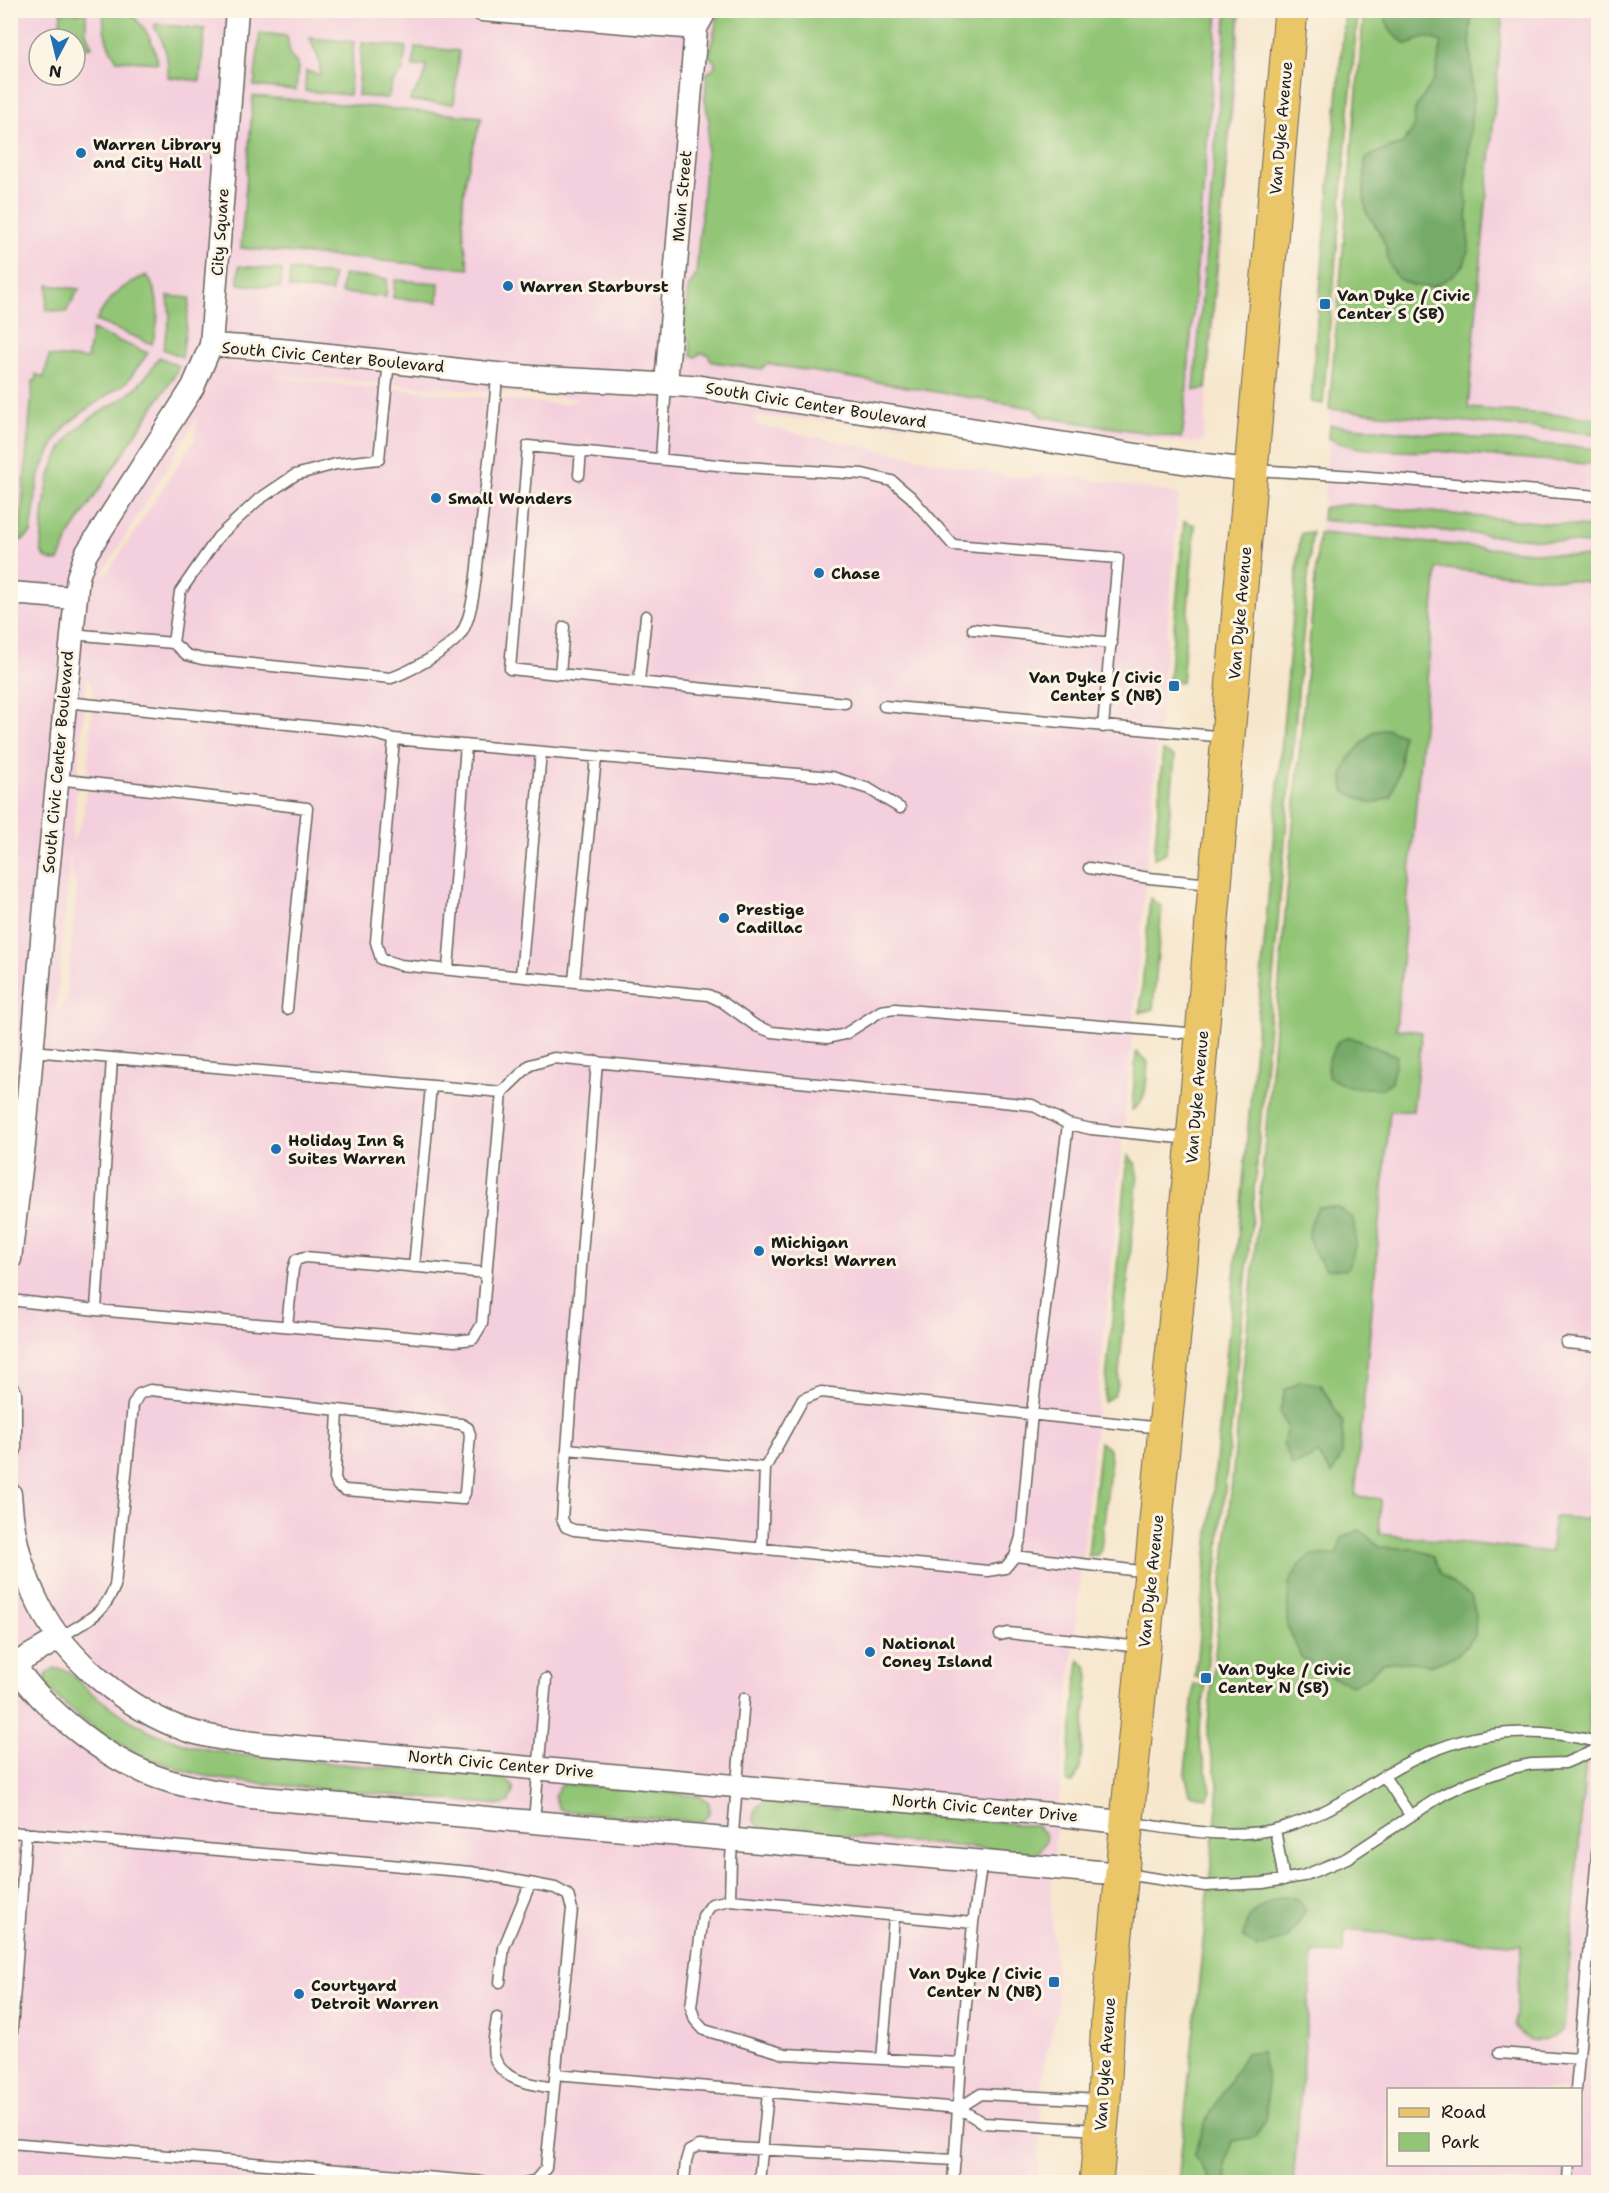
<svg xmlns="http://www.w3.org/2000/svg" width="1609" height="2193" viewBox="0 0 1609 2193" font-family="'Shantell Sans',sans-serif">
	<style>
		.built { fill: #f4cfdd; fill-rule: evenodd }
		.green { fill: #92c576; stroke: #577049; stroke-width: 1.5 }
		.forest { fill: #75aa67; stroke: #486342; stroke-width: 1.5 }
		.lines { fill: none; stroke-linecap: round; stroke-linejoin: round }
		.service-casing { stroke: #68635a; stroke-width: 13 }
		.minor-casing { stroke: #68635a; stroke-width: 25 }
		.primary-casing { stroke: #68635a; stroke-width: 35 }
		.service { stroke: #fff; stroke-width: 10 }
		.minor { stroke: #fff; stroke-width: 22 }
		.primary { stroke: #ebc669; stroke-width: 33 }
		.poi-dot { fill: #1f6fb2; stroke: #fcf5e5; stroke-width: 2 }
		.labels { text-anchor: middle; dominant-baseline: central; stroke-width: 6; stroke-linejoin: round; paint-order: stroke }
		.street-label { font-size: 16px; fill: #1c1c1c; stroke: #fcf5e5 }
		.poi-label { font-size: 16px; font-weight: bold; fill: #1c1c1c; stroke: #fcf5e5; text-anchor: start }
	</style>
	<rect width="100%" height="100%" fill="#fcf5e5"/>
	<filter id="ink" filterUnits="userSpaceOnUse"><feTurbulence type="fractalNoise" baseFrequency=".0167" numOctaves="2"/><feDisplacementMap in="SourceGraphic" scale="12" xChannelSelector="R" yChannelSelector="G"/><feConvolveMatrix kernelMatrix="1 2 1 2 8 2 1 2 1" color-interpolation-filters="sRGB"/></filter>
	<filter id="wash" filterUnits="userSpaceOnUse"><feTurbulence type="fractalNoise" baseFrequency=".008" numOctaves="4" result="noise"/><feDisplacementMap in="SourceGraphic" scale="24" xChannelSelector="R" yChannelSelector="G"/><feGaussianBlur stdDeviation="1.35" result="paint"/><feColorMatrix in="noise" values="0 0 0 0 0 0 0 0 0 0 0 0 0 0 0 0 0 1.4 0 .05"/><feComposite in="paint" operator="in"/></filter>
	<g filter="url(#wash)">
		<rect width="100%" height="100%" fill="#f6e6cc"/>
		<path class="built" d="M11,11H1243L1203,440L1197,443L753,416L756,423L761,426L1018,478H1028L1046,473L1056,474L1179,494L1122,1153L1050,1894L1058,2008L1042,2071L1038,2182H11ZM39,39H75V75H39ZM274,375H275L580,399L566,404H555L281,378ZM197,418L195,439L108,572L101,576ZM87,677L92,686L94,695L83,819L72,842L71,868L76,885V894L66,1000L57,1013L51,1067Z
			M1364,11H1598V2182H1178L1218,1798V1783L1207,1735L1259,1208L1319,533L1322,520L1330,425L1329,409ZM1388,2090H1580V2164H1388Z"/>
		<path class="green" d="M104,11C109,11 114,10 119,10C142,15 154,43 158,63L117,60C106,45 102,29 104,11Z
			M719,11H1218L1183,433L1181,438L1043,417L1033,408L774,365L767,364L761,369L713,362L707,354L701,353L695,357L691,354L690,341L683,336L688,288L696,275L709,121L705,100L707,73L714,68L715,62L709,56Z
			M1227,11H1240L1206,389L1194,390Z
			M1345,11H1358L1332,303L1319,302Z
			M1364,11H1503L1468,408L1598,418V434L1329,409Z
			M61,12L86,13V33L92,47L75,48V39H59Z
			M156,24L205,29L200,81L168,77C169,58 165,42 154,26Z
			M260,33L287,36L290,55L298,65L296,90L254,86Z
			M310,38L354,42L349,95L305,91L306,71L320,75C322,60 314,51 310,38Z
			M362,43L406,47L403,71L392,83L388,98L358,96Z
			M415,47L459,51L454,104L410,101C415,86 426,85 426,65L413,67Z
			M253,96L482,117C464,176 456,207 469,269L241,248Z
			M239,266L282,270L280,288L238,284Z
			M290,270L333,275L332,292L289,288Z
			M147,275C161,297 160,321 152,344L96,321C108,298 122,285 147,275Z
			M343,275L387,279L386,297L341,293Z
			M395,280L439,283L438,302L393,298Z
			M48,285L79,289L66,312L46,310Z
			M168,296L190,298L182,357L163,349L170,318Z
			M1318,308L1331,310L1323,404L1311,402Z
			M92,330L148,353L127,382L87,409L68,424L57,438L39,474L31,533L24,539L19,541L33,381H36V374L44,378L49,356L87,359Z
			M159,357L179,366L174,376L70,534L59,561C49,561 43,559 41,549C44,502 45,450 88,420C122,397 137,395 159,357Z
			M1330,425L1598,449V465L1435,451C1411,452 1348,452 1329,438Z
			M1347,504L1598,528V545L1322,520L1323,508Z
			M1184,521L1195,525L1182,682L1169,681Z
			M1312,532L1253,1207L1206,1679L1195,1677L1241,1206L1299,547L1301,533Z
			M1319,533L1598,558V583L1437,568L1396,1029L1422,1032L1413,1111H1390L1355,1496L1381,1499L1379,1534L1551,1552L1554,1517L1594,1519L1598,1472V1612L1564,2029C1549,2044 1524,2047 1515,2024L1521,1945L1345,1930L1343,1954L1313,1952L1293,2182H1178L1218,1798V1783L1207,1735L1259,1208Z
			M1163,751L1175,757L1166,853L1154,858Z
			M1150,898L1162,907L1153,1009L1140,1013Z
			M1136,1052L1148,1062C1146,1080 1149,1100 1132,1110Z
			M1128,1155L1135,1163L1138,1173L1118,1384L1114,1395L1104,1402Z
			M1100,1442L1108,1448L1111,1459L1101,1550L1097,1555L1088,1556Z
			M1079,1660L1087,1667L1089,1676L1080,1768L1073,1783L1066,1782Z
			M54,1668L68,1671L91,1693L130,1720L152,1732L191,1746L237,1755L504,1778L513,1786V1792L508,1803L502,1805L234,1781C161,1771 96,1740 46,1686V1674Z
			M1194,1684L1206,1686C1203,1705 1198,1726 1200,1745C1202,1761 1209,1776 1211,1792L1207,1798L1190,1794L1185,1773Z
			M566,1784L701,1796L709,1803C711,1813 708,1819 698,1822L563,1811L559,1808L554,1797L560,1786Z
			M765,1802L1037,1826L1045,1834L1046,1841L1040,1851L1034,1853L762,1829L754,1821C753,1811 756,1806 765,1802Z"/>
		<path class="forest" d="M1385,11L1471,10L1472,13L1470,33L1473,95L1466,188L1469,248L1464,265L1449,278L1433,287L1415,286L1398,279L1389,263L1385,244L1377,228L1367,214L1364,196L1365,159L1381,151L1402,144L1413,129L1415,109L1434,80L1442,42L1425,37L1408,45C1393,36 1385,28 1385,11Z
			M1388,729L1402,735L1400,767L1391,797L1372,804L1344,791L1343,774L1349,758L1373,732Z
			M1350,1037L1397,1056L1391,1082L1382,1089L1348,1087L1328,1077V1061L1338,1041Z
			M1318,1207H1337L1353,1219C1357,1241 1357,1251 1346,1270L1325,1269C1308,1242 1303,1236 1318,1207Z
			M1301,1381L1321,1385L1343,1423L1342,1455L1332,1474L1318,1454L1293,1467L1283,1443L1287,1428L1280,1411L1285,1390Z
			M1360,1530L1380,1547L1417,1549L1433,1556L1441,1574L1471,1597L1476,1614L1475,1636L1457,1655L1432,1665L1413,1662L1382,1663L1368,1677L1352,1685L1329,1676L1301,1657L1287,1625L1289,1584L1299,1565L1311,1555H1336L1342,1538Z
			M1284,1896L1298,1899L1306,1910L1288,1938L1257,1948L1243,1937C1248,1908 1259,1907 1284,1896Z
			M1261,2051L1267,2079V2115L1256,2137L1232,2141L1225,2166L1227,2182H1212L1194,2156L1205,2123L1246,2053Z"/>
	</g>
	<g filter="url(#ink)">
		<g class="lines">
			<defs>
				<path id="service" d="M661,459L666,384
					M1255,470L1357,476L1598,496
					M579,475L581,451
					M973,629L1112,643
					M71,634L173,643L180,592L218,537L258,500L295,475L336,464L379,459L389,361
					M173,643L187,655L202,659L391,678C411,671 447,651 460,635C475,615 477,562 480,537C486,483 494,428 497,374
					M560,674L564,627
					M639,681L646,616
					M65,702L367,732L394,739
					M845,703L510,669L528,446L727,466L863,474L892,481L911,497L953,545L1118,558L1103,727
					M884,706L1226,737
					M57,779L307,808L287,1009
					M900,808L869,789L832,777L394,739L376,942L381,959L400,965L708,995L721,1001L756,1026L772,1032L828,1038L845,1034L881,1011L895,1009L1199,1034
					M1089,868L1149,878L1211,884
					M448,969L466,745
					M521,976L541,752
					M574,981L596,757
					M32,1051L502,1092
					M414,1267L431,1086
					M10,1300L96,1310L455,1341L473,1339L482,1324L502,1092L530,1065L554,1058L1032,1105L1068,1124L1091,1129L1189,1139
					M96,1310L112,1058
					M287,1326L293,1269L296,1260L305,1257L487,1273
					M1566,1343L1598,1346
					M567,1449L597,1061
					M765,1468L803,1399L821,1392L1162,1428
					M762,1549L765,1468L567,1449L562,1519L566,1527L574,1530L988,1571L1005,1568L1015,1556L1021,1537L1032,1413L1068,1124
					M1015,1556L1148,1572
					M1000,1635L1008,1633L1141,1647
					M60,1638C86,1620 103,1616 115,1586L133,1405L139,1394L150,1390L338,1410L335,1479L338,1486L345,1490L462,1499L465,1493L470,1435L468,1428L461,1424L338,1410
					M1384,1776L1410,1815
					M534,1821L546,1679
					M1131,1823C1178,1829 1228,1840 1276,1829C1317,1819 1350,1797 1385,1775C1455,1733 1519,1722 1598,1742
					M1275,1829L1284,1880
					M10,1832L471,1872L555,1888L568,1895L572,1909L546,2168L535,2181L528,2182
					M1125,1874L1205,1886L1263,1883L1303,1876L1347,1858L1444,1794L1468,1783L1511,1768L1532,1764L1565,1763L1598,1749
					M730,1900L731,1858L744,1698
					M500,1982L504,1947L530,1884
					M497,2018C496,2029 491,2046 494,2056C502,2082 532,2084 554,2088
					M1499,2053L1578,2059
					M10,2058L26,1833
					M882,2059L894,1917
					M961,2063L785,2054L704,2030L695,2020L691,2007L703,1916L712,1904L730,1900L973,1923
					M555,2074L959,2108L983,2123L1097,2130
					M1576,2090L1598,1844
					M959,2108L981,2094L1102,2100
					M10,2143L486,2182
					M684,2182L686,2161L689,2151L699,2146L955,2160
					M759,2182L768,2093
					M953,2182L961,2063L973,1923L982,1860
					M1568,2182L1569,2164"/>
				<path id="minor" d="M482,10L696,28
					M211,345C307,350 402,364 497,374C565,381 633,381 701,387L1188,463L1251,470
					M666,384L696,28L706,10
					M10,593L74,598
					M10,1259L24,1145L47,883L78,577L86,554L193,387L211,345L237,10
					M10,1393V1449
					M10,1494C12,1532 22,1571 39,1605C66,1660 129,1710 186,1730C211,1738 237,1741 263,1744L1061,1815L1127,1823
					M10,1659C44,1711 110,1764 169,1781C196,1789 224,1793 251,1797L1122,1874
					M10,1667L60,1638"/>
				<path id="primary" d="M1096,2182L1104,2100L1108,2016L1193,1139L1291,10"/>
			</defs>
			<use href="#service" class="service-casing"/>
			<use href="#minor" class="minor-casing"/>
			<use href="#primary" class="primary-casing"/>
			<use href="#service" class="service"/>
			<use href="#minor" class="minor"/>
			<use href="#primary" class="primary"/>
		</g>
	</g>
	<g class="poi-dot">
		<circle cx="81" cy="153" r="6"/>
		<circle cx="508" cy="286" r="6"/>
		<rect x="1319" y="298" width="12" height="12" rx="3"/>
		<circle cx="436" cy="498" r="6"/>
		<circle cx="819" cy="573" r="6"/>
		<rect x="1168" y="680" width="12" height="12" rx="3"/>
		<circle cx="724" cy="918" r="6"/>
		<circle cx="276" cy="1149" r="6"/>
		<circle cx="759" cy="1251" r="6"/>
		<circle cx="870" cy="1652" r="6"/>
		<rect x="1200" y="1672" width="12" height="12" rx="3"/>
		<rect x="1048" y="1976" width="12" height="12" rx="3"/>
		<circle cx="299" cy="1994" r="6"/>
	</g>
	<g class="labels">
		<g class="street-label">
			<text transform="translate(1281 128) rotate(-85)">Van Dyke Avenue</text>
			<text transform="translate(682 196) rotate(-85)">Main Street</text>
			<text transform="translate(220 232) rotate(-86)">City Square</text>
			<text transform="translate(333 357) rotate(5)">South Civic Center Boulevard</text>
			<text transform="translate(816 405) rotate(9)">South Civic Center Boulevard</text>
			<text transform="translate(1240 613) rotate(-85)">Van Dyke Avenue</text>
			<text transform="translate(58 762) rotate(-85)">South Civic Center Boulevard</text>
			<text transform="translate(1197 1097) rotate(-85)">Van Dyke Avenue</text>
			<text transform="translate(1151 1581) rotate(-84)">Van Dyke Avenue</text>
			<text transform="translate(501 1764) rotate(5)">North Civic Center Drive</text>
			<text transform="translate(985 1808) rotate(5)">North Civic Center Drive</text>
			<text transform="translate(1105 2064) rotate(-86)">Van Dyke Avenue</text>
		</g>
		<g class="poi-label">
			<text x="93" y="144">Warren Library<tspan x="93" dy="18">and City Hall</tspan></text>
			<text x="520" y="286">Warren Starburst</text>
			<text x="1337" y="295">Van Dyke / Civic<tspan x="1337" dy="18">Center S (SB)</tspan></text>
			<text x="448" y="498">Small Wonders</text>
			<text x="831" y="573">Chase</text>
			<text x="1162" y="677" text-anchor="end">Van Dyke / Civic<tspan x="1162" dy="18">Center S (NB)</tspan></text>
			<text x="736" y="909">Prestige<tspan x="736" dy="18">Cadillac</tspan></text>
			<text x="288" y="1140">Holiday Inn &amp;<tspan x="288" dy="18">Suites Warren</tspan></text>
			<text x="771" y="1242">Michigan<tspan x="771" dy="18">Works! Warren</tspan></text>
			<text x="882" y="1643">National<tspan x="882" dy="18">Coney Island</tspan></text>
			<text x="1218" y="1669">Van Dyke / Civic<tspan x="1218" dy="18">Center N (SB)</tspan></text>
			<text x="1042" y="1973" text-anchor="end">Van Dyke / Civic<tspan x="1042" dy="18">Center N (NB)</tspan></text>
			<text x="311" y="1985">Courtyard<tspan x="311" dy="18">Detroit Warren</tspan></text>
		</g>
	</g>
	<rect width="1609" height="2193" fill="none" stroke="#fcf5e5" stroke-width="36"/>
	<rect x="1387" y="2088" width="195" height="78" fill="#fcf5e5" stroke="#a29e95" stroke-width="1.5"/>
	<rect x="1399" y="2108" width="30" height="9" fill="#ebc669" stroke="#a29e95" stroke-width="1.5"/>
	<text x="1441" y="2118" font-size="18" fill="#1c1c1c">Road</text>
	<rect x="1399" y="2133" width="30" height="18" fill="#92c576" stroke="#a29e95" stroke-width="1.5"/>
	<text x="1441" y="2148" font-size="18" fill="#1c1c1c">Park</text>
	<g transform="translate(57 57) rotate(187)"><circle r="28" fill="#fcf5e5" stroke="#a29e95" stroke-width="1.5"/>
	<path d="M0-4.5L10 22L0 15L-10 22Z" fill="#1f6fb2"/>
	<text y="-9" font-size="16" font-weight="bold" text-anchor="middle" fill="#1c1c1c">N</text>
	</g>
</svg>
